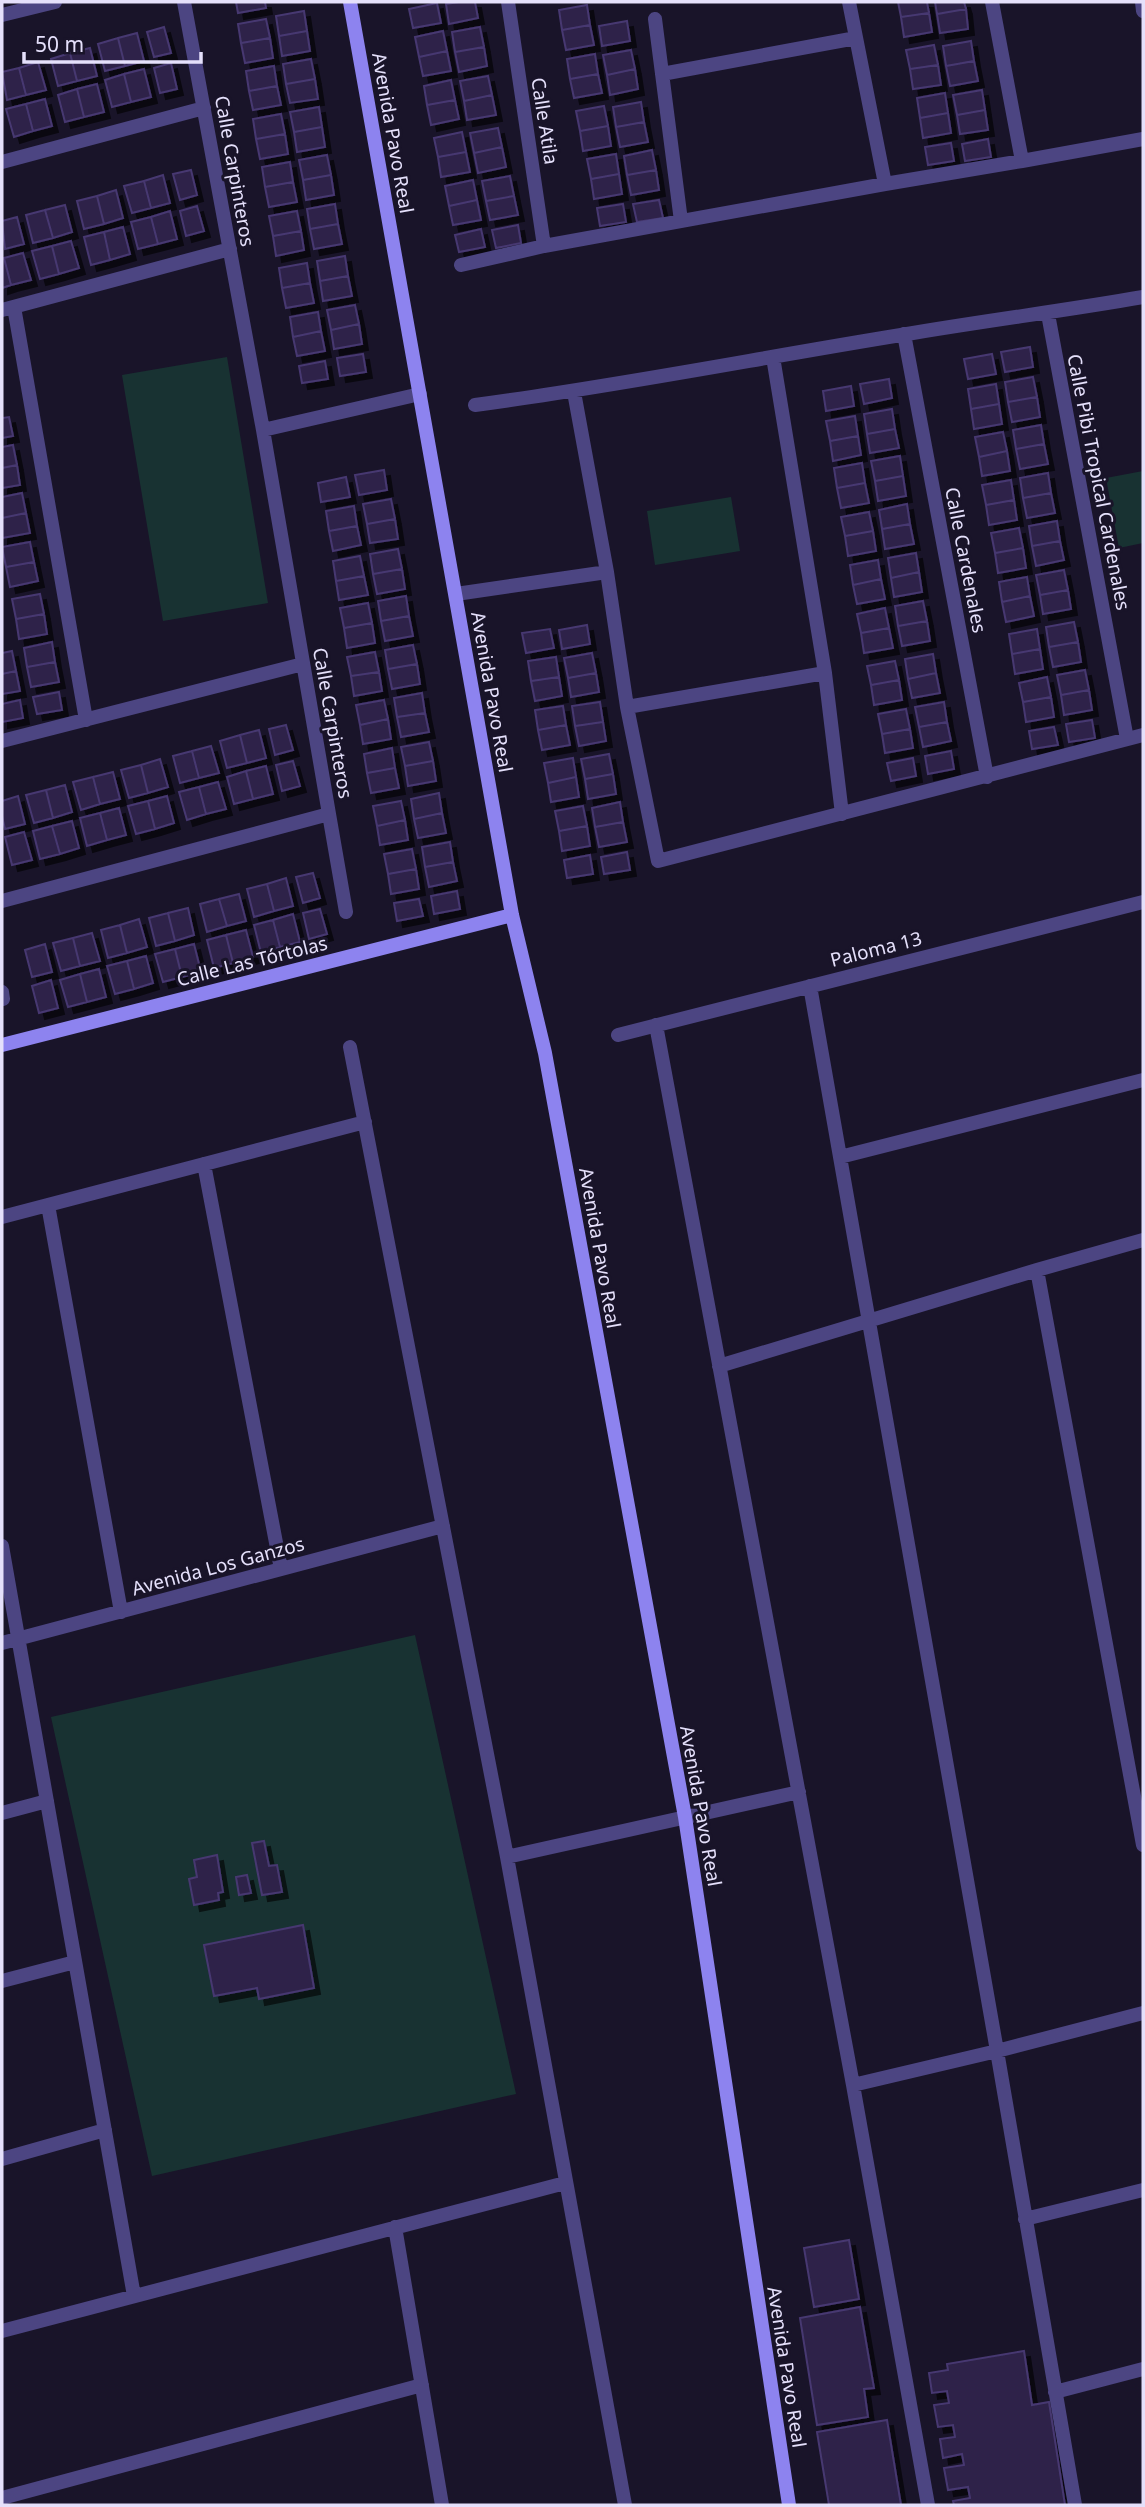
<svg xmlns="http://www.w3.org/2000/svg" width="1145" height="2507" viewBox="0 0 1145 2507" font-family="'Noto Sans',sans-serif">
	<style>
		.green { fill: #183232 }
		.building { fill: #2d2348; stroke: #473871; stroke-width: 2; filter: url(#shadow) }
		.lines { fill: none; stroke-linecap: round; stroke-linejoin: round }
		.street { stroke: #4c4582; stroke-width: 14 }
		.secondary { stroke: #8d83ef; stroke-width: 14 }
		.labels { text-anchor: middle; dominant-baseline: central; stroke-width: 6; stroke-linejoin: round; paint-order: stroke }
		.street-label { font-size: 19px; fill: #e5e0fb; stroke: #191429 }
	</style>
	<defs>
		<filter id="shadow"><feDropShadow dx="6" dy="6" stdDeviation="0" flood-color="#0009"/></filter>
	</defs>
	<rect width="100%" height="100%" fill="#191429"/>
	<path class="green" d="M227,357L268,603L163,621L122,375Z
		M1143,471V543L1119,548L1106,478Z
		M731,497L740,551L655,565L647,511Z
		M415,1635L516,2094L152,2176L51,1717Z"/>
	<path class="building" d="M236,2H265L266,8L238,13Z
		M459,2H475L478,18L449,24L446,4Z
		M898,2H927L929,13L901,17Z
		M935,2H964L966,9L937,14Z
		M437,3L441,23L413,28L409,9Z
		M587,5L590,25L562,30L559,10Z
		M966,9L968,29L940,33L937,14Z
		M304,11L307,31L279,36L276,16Z
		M929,13L932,32L904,37L901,17Z
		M266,19L270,38L241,43L238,24Z
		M627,21L630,41L602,46L599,26Z
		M590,25L594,45L566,50L562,30Z
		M164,27L171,53L154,57L147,32Z
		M480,27L484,47L455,52L452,32Z
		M307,31L310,51L282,56L279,36Z
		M443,31L447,51L419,57L415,37Z
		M137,33L144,61L125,66L118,38Z
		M118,38L125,66L105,71L98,44Z
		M270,38L273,58L245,63L241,43Z
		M971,41L974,61L946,66L943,46Z
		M934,45L938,65L910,69L906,50Z
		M484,47L487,66L459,72L455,52Z
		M90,48L97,76L77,81L70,53Z
		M631,50L635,69L607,75L603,55Z
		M447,51L451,71L423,76L419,57Z
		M70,53L77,81L58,86L51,59Z
		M595,54L598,74L570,79L567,59Z
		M311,59L315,79L286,84L283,64Z
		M974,61L978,81L950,86L946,66Z
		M38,62L46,90L26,95L19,68Z
		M171,63L177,89L160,93L154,68Z
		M938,65L941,85L913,89L910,69Z
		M274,66L277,86L249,91L246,71Z
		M19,68L26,95L7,100L2,72Z
		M144,69L151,97L131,102L124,74Z
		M635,69L638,89L610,95L607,75Z
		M124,74L131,102L112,107L105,80Z
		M598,74L602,93L574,98L570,79Z
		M488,76L492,95L464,101L460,81Z
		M315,79L318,99L290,103L286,84Z
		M451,80L455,100L427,105L424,86Z
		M97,84L104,112L84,117L77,89Z
		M277,86L281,105L253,110L249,91Z
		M77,89L84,117L65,122L58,95Z
		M982,90L985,110L957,115L953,95Z
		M945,93L948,113L920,118L917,98Z
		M492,95L496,115L467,120L464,101Z
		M45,99L52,126L33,131L26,104Z
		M455,100L459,119L431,125L427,105Z
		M641,102L644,122L616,127L613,107Z
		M26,104L33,131L14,137L6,109Z
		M604,106L608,126L580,131L576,111Z
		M319,107L322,127L294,132L290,112Z
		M985,110L988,130L960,134L957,115Z
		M948,113L951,133L923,138L920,118Z
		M281,114L285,134L256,139L253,119Z
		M644,122L648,142L620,147L616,127Z
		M608,126L611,146L583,151L580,131Z
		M322,127L325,147L297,152L294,132Z
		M498,128L502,147L474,153L470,133Z
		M462,132L466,152L438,157L434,138Z
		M285,134L288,154L260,159L256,139Z
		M988,139L991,157L965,161L962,144Z
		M951,143L954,161L928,165L925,147Z
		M502,147L506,167L478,173L474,153Z
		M652,150L656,170L627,175L624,156Z
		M466,152L470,172L441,177L438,157Z
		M616,154L619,174L591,179L587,159Z
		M327,155L331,175L303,180L299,160Z
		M290,162L293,182L265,187L262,167Z
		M191,170L197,195L180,200L173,174Z
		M656,170L659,190L631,195L627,175Z
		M619,174L622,194L594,199L591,179Z
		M163,175L170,203L151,208L144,181Z
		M331,175L334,195L306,200L303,180Z
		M510,176L514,196L486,201L482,181Z
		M473,180L477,200L449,206L445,186Z
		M144,181L151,208L132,213L124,186Z
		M293,182L297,202L269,207L265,187Z
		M116,190L123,218L104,224L97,196Z
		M97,196L104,224L84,229L77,201Z
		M514,196L518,215L490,220L486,201Z
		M477,200L481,220L453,225L449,206Z
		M659,200L663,218L637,222L633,204Z
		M335,204L338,224L310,229L307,209Z
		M623,204L626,222L600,226L597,208Z
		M65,205L72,232L53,238L45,210Z
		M197,206L204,231L186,236L180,211Z
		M45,210L53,238L33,243L26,215Z
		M170,211L177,239L158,244L151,217Z
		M297,211L301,231L273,236L269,216Z
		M17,217L24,244L5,249L2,221Z
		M151,217L158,244L138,249L131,222Z
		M338,224L342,244L314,249L310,229Z
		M518,225L521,243L496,248L492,230Z
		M123,227L130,254L110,260L104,232Z
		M481,229L485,247L459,252L455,235Z
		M301,231L304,250L276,256L273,236Z
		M104,232L110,260L91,265L84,237Z
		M71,241L79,268L59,274L52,246Z
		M52,246L59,274L40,279L32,251Z
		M23,253L31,280L11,285L4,258Z
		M345,256L348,276L320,281L317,261Z
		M4,258L11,285L2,288V259Z
		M307,263L310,283L282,288L279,268Z
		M348,276L352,296L323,301L320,281Z
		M310,283L314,303L286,308L282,288Z
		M355,305L359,324L331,330L327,310Z
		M318,312L321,331L293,337L290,317Z
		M359,324L362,344L334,349L331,330Z
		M321,331L325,351L297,356L293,337Z
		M1030,347L1033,367L1005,372L1001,352Z
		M363,354L366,372L340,376L337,358Z
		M992,354L996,374L968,379L964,359Z
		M325,361L328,379L302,383L299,366Z
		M1033,377L1037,397L1008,402L1005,382Z
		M889,379L892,398L864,404L860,384Z
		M996,384L999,404L971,409L968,389Z
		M851,386L854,406L826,411L823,391Z
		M1037,397L1040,417L1012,422L1008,402Z
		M999,404L1002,424L974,429L971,409Z
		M892,409L895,429L867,434L864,414Z
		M855,416L858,436L830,441L826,421Z
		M9,417L13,436L2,438V418Z
		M1041,425L1044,444L1016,449L1013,430Z
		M895,429L899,448L870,453L867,434Z
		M1003,432L1007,451L979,457L975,437Z
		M858,436L861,455L833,461L830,441Z
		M1044,444L1048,464L1020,469L1016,449Z
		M13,445L17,465L2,468V447Z
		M1007,451L1010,471L982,476L979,457Z
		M900,456L903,476L875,481L871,461Z
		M862,463L865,483L837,488L834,468Z
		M17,465L20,485L2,488V468Z
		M384,470L387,490L359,495L355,475Z
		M1048,473L1051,493L1023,498L1020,478Z
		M903,476L906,496L878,501L875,481Z
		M346,477L350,497L321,502L318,483Z
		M1011,480L1014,500L986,505L982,485Z
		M865,483L869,503L841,508L837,488Z
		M22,493L26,513L2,518V497Z
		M1051,493L1055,513L1027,518L1023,498Z
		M391,499L395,519L367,524L363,504Z
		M1014,500L1017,520L989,525L986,505Z
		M907,504L910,524L882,529L879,510Z
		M354,506L357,526L329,531L326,511Z
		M869,512L873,531L845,536L841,517Z
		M26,513L30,533L2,538V518Z
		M395,519L398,539L370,543L367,524Z
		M1057,521L1060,541L1032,546L1029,526Z
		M910,524L914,544L885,549L882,529Z
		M357,526L361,545L333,551L329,531Z
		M1019,528L1023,548L995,553L991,533Z
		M873,531L876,551L848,556L845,536Z
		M1060,541L1064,560L1036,566L1032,546Z
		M30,542L34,562L6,567L2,547Z
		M1023,548L1026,568L998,573L995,553Z
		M398,549L402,569L373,574L370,554Z
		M916,553L919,572L891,578L888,558Z
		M360,556L364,576L336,581L333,561Z
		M878,560L881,579L853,585L850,565Z
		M34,562L38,581L10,587L6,567Z
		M402,569L405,589L377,594L373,574Z
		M1064,570L1068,590L1040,595L1036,575Z
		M919,572L922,592L894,597L891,578Z
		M364,576L368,595L339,600L336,581Z
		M1027,577L1030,596L1002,602L999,582Z
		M881,579L885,599L857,604L853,585Z
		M1068,590L1071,609L1043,614L1040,595Z
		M40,594L44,614L16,619L12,599Z
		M406,596L409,616L381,621L378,601Z
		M1030,596L1034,616L1006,622L1002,602Z
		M923,601L927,621L898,626L895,606Z
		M368,603L372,623L344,628L340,608Z
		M885,608L889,628L861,633L857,614Z
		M44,614L47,634L19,639L16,619Z
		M409,616L413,636L385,641L381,621Z
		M927,621L930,641L902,646L898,626Z
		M1074,622L1078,642L1049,647L1046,627Z
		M372,623L375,643L347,648L344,628Z
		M587,625L590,644L562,649L559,630Z
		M889,628L893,648L864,653L861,633Z
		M550,629L554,648L526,653L522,633Z
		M1037,629L1040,649L1012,654L1009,634Z
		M52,642L55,662L27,667L24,648Z
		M1078,642L1081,662L1053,667L1049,647Z
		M413,645L417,664L388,669L385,650Z
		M1040,649L1043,669L1015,674L1012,654Z
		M12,651L16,671L2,674V653Z
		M375,652L379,672L351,676L347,657Z
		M592,653L596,673L568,678L564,658Z
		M933,654L936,673L908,679L905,659Z
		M556,657L559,677L531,681L528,661Z
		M895,661L899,680L871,685L867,666Z
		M55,662L59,682L31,687L27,667Z
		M417,664L420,684L392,689L388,669Z
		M1085,670L1089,690L1061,695L1057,675Z
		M16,671L20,691L2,694V674Z
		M379,672L382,691L354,696L351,676Z
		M596,673L599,692L571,697L568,678Z
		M936,673L940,693L912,698L908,679Z
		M559,677L562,696L535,701L531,681Z
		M1047,677L1051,697L1023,702L1019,683Z
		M899,680L902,700L874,705L871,685Z
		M1089,690L1092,710L1064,715L1061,695Z
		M59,692L62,710L37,714L33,697Z
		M422,693L425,713L397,717L394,698Z
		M1051,697L1054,717L1026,722L1023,702Z
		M20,700L23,718L2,722V704Z
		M384,700L388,719L360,725L356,705Z
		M600,702L603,722L575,726L572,706Z
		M944,702L947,722L919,727L915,707Z
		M563,706L566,725L538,730L535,710Z
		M906,709L910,729L882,734L878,714Z
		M425,713L429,732L401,737L397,717Z
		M388,719L391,739L363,744L360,725Z
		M1092,720L1095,738L1069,742L1066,724Z
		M603,722L606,741L579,746L575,726Z
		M947,722L951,741L923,747L919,727Z
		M286,725L293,750L275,755L269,729Z
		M566,725L570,745L542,750L538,730Z
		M1054,727L1058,745L1032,749L1029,731Z
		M910,729L913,748L885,753L882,734Z
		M259,730L266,758L247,763L240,735Z
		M240,735L247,763L227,768L220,741Z
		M429,742L433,761L405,766L401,747Z
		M211,746L219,773L199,778L192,751Z
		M392,748L395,768L367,773L364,754Z
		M192,751L199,778L180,783L173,756Z
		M951,751L954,769L928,774L925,756Z
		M609,754L613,774L585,779L581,759Z
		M573,758L576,777L548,783L544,763Z
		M913,758L916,776L891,781L887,763Z
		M160,759L168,787L148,793L141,765Z
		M293,761L300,786L282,791L276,765Z
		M433,761L436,781L408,786L405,766Z
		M141,765L148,793L129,798L121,770Z
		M266,766L273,794L253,799L246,771Z
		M395,768L399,788L371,793L367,773Z
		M246,771L253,799L234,804L227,777Z
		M113,772L120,799L100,804L93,777Z
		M613,774L616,794L588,799L585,779Z
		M93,777L100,804L81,810L73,782Z
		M576,777L579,797L551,802L548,783Z
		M218,782L226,809L206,814L199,787Z
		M65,785L72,812L53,818L46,790Z
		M199,787L206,814L187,820L179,792Z
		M46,790L53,818L34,823L26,795Z
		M439,793L442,813L414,819L411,799Z
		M18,796L25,824L5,829L2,816V801Z
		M167,796L174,823L155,829L148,801Z
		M148,801L155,829L136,834L128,806Z
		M401,801L405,820L377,826L373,806Z
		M620,802L623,822L595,827L592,808Z
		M583,806L587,826L559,831L555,811Z
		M119,808L126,835L107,840L100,813Z
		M100,813L107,840L87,846L80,818Z
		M442,813L446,833L418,838L414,819Z
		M405,820L408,840L380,845L377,826Z
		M72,821L79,848L60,854L52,826Z
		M623,822L627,842L599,847L595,827Z
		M52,826L60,854L40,859L33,831Z
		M587,826L590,846L562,851L559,831Z
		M24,832L32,860L12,865L5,837Z
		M450,842L453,862L425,867L422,847Z
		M412,849L416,869L388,874L384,854Z
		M627,852L630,870L604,874L601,857Z
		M590,855L593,874L567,878L564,860Z
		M453,862L457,881L429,887L425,867Z
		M416,869L419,889L391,894L388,874Z
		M313,873L320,898L303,903L296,877Z
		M286,878L293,906L274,911L267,884Z
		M267,884L274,911L254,917L247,889Z
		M457,891L460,909L434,914L431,896Z
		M239,894L246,921L227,926L219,899Z
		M219,899L227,926L207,932L200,904Z
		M419,899L423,916L397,921L394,903Z
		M188,908L194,935L175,941L168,913Z
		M320,909L327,934L309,939L303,913Z
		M168,913L175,941L156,946L149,918Z
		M293,914L300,942L280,947L273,920Z
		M139,919L147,947L127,953L120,925Z
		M273,920L280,947L261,953L254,925Z
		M120,925L127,953L108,958L101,930Z
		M246,930L253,957L233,963L226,935Z
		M92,933L100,961L80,966L73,938Z
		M226,935L233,963L214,968L207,940Z
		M73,938L80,966L61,971L53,943Z
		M45,944L52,972L32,977L25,950Z
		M194,944L201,972L182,977L175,949Z
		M175,949L182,977L163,982L155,954Z
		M146,956L153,983L134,989L127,961Z
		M127,961L134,989L115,994L107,966Z
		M99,969L106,997L87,1002L80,974Z
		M80,974L87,1002L68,1007L60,980Z
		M51,980L58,1008L39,1013L32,986Z
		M264,1841L269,1866L277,1865L282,1892L262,1895L252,1843Z
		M217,1855L223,1892L218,1893L219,1900L194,1905L189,1879L197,1877L194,1860Z
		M247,1875L251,1893L239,1895L236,1877Z
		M303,1925L314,1988L259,1999L257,1988L214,1996L204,1945Z
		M849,2240L859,2299L814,2307L804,2248Z
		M860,2307L874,2388L864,2389L868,2417L817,2425L800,2318Z
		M1024,2351L1032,2405L1049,2402L1065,2505H954L953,2501L970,2498L968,2487L948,2490L944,2468L964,2465L962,2454L943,2458L940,2439L955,2437L953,2425L938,2427L934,2405L949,2403L947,2391L932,2393L929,2373L948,2370L947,2364Z
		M887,2420L901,2505H829L817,2432Z"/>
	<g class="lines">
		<path class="street" d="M508,2L544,246L885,184L1022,161
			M849,2L885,184
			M992,2L1022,161L1143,139
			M1142,2L1143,11
			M2,15L55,2
			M655,19L681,221
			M662,74L856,38
			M2,162L204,108
			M461,265L544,246
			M14,307L86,720
			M2,310L230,249
			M1048,314L1127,739
			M904,334L987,777
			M773,357L825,673L842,814
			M574,392L607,572L627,707L658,861L1143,735
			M475,405C618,386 759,358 901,335C982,321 1063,311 1143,297
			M263,430L420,394
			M456,594L607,572
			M627,707L825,673
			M2,741L303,664
			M329,814L346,912
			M2,901L329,814L263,430L184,2
			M810,986L997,2051L1075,2505
			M2,992L3,999
			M656,1025L853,2085L928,2505
			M618,1035L1143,902
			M350,1047L507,1857L625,2505
			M840,1157L1143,1080
			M204,1164L281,1569
			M48,1205L121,1612
			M2,1217L365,1122
			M1037,1270L1143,1845
			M719,1366L1037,1270L1143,1240
			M2,1546L134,2296
			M2,1643L443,1526
			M2,1813L47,1801
			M507,1857L799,1792
			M2,1981L75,1962
			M853,2085L997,2051L1143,2013
			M2,2159L105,2130
			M1025,2219L1143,2190
			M395,2227L442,2505
			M2,2331L565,2183
			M1055,2392L1143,2369
			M2,2498L422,2385"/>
		<path class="secondary" d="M350,2L512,915L545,1053L685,1817L789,2505
			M2,1045L512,915"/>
	</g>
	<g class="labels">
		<g class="street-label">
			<text transform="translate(545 121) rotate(81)">Calle Atila</text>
			<text transform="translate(393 133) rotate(80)">Avenida Pavo Real</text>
			<text transform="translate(235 171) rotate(80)">Calle Carpinteros</text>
			<text transform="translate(1099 482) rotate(79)">Calle Pibi Tropical Cardenales</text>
			<text transform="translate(966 560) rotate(79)">Calle Cardenales</text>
			<text transform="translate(492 692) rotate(80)">Avenida Pavo Real</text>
			<text transform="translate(333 723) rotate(80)">Calle Carpinteros</text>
			<text transform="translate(876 949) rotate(-14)">Paloma 13</text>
			<text transform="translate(252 961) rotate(-14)">Calle Las Tórtolas</text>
			<text transform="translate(600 1248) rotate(80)">Avenida Pavo Real</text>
			<text transform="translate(218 1566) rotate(-15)">Avenida Los Ganzos</text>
			<text transform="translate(701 1806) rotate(80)">Avenida Pavo Real</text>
			<text transform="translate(787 2367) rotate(81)">Avenida Pavo Real</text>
		</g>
	</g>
	<rect width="1145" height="2507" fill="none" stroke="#e5e0fb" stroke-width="7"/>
	<path d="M24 52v10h177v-10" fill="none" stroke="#e5e0fb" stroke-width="3.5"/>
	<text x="35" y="52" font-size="21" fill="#e5e0fb" stroke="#191429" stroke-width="5" paint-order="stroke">50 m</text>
</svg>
